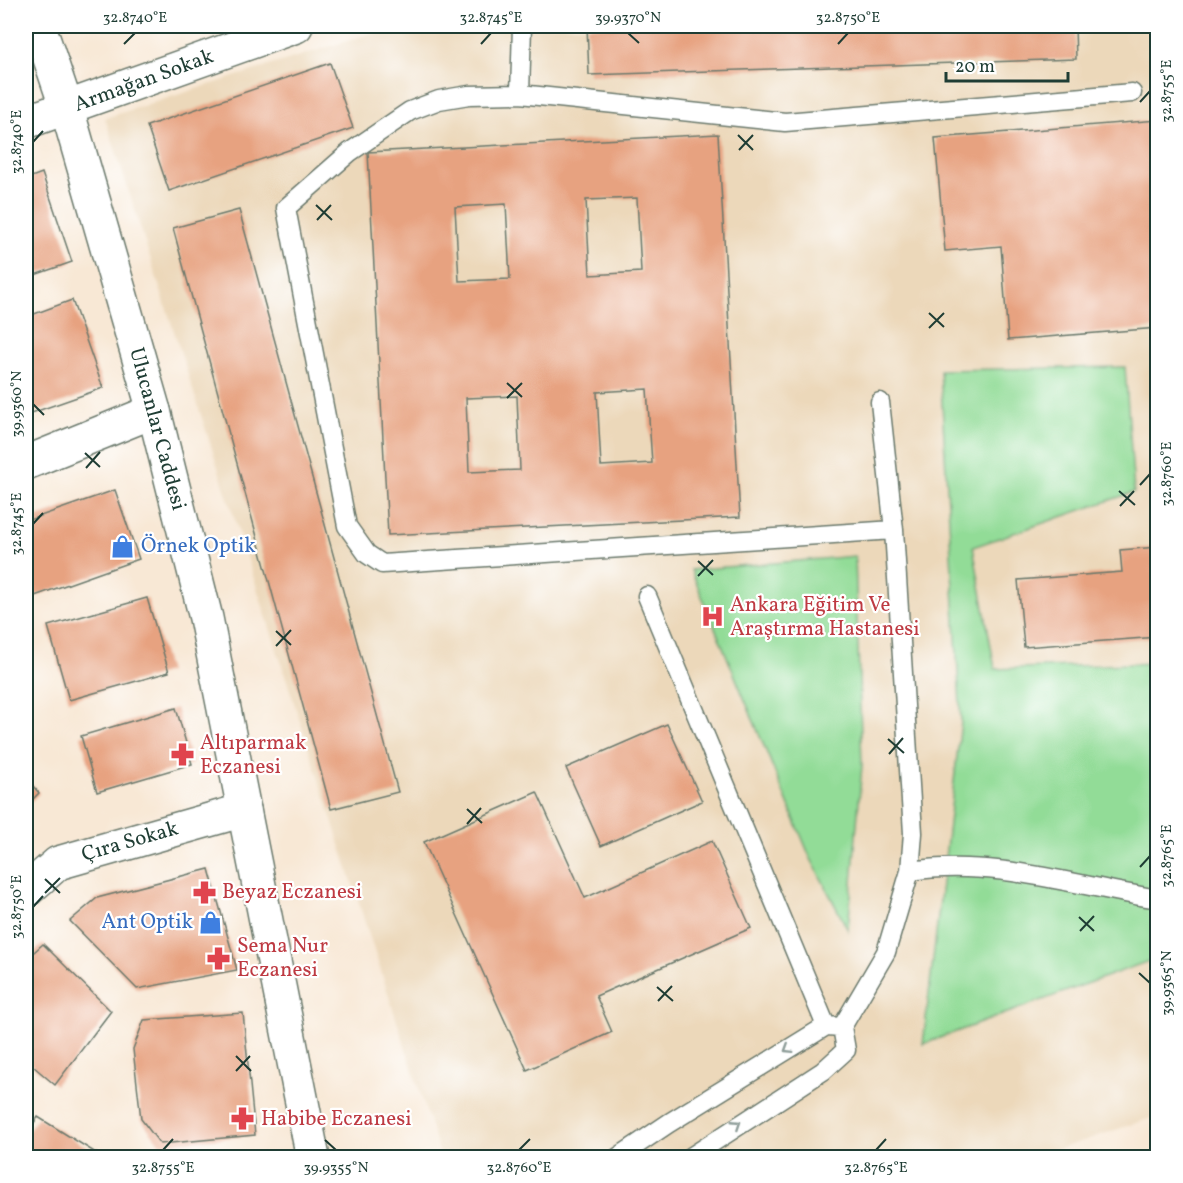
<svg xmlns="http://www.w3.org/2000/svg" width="1183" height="1183" viewBox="0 0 1183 1183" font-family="Vollkorn,serif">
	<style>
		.built { fill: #ecd8ba }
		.green { fill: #92dc97; stroke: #588c66; stroke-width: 1.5 }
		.building { fill: #e7a280; fill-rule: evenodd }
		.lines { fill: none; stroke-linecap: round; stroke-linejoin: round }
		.lane-casing { stroke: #6b796c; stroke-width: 21 }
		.street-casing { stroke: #6b796c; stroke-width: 36 }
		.secondary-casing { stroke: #6b796c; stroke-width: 36 }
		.lane { stroke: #fff; stroke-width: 18 }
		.street { stroke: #fff; stroke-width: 33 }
		.secondary { stroke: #fff; stroke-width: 33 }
		.oneway { stroke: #8f9e9a }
		.ticks { fill: none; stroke: #1f3d34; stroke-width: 2 }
		.labels { text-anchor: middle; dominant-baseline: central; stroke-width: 4.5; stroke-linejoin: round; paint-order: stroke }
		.street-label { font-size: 21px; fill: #1f3d34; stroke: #fff }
		.shop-label { font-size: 21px; fill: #366cbe; stroke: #fff; text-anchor: start }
		.health-label { font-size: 21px; fill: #be3a42; stroke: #fff; text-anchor: start }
		.neatline { fill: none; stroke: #1f3d34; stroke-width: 2 }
		.ticks-label { font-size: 15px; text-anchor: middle; fill: #1f3d34 }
	</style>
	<rect width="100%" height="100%" fill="#fff"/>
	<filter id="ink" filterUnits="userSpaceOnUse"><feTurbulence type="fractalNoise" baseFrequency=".0167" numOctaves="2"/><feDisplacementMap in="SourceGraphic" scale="12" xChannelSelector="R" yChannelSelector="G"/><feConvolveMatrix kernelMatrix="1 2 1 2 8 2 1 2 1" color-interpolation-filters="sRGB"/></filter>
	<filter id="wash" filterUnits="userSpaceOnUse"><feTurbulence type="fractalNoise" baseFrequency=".008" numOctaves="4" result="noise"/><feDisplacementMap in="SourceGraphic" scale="24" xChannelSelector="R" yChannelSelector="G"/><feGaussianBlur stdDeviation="1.35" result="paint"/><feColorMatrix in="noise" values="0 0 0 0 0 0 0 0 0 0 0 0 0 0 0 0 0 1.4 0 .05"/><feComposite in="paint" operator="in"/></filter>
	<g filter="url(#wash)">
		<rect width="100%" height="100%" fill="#f8e8d5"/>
		<path class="built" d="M394,26H1157V1116L1035,1157H441L105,118Z"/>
		<path class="green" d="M1125,367L1134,492L973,547L995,669L1157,663V958L923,1044L961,722L940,370Z
			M855,556L862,765L848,930L810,857L691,570Z"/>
		<g id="blocks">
			<path class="building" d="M587,26H1075L1076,59L589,75Z
				M330,63L353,128L169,191L147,126Z
				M1158,120V328L1008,340L1001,246L945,251L935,138Z
				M718,134L740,517L388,535L368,152ZM637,198L641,272L590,275L586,200ZM506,204L510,279L459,281L455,207ZM647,389L652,463L601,466L597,392ZM517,396L520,470L469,472L466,398Z
				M42,173L72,262L26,278V179Z
				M239,210L398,792L331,809L173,228Z
				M72,300L103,388L26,415V317Z
				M115,490L139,559L29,598L26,588V521Z
				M1158,547V637L1024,647L1018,580L1122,572L1120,550Z
				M147,598L169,672L69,700L48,626Z
				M176,708L192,764L97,792L81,736Z
				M667,724L702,801L601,846L566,768Z
				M26,778L39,793L26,806Z
				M537,792L585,898L712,841L751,928L596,996L612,1032L527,1070L424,842Z
				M209,869L237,970L137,989L70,921L97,898Z
				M43,944L111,1011L55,1085L26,1060V959Z
				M243,1013L255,1135L160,1144L141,1119L133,1049L144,1020Z
				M38,1117L104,1158H26V1134Z"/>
		</g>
	</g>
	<g filter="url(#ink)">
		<use href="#blocks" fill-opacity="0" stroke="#6b796c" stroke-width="1.5"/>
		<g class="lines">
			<defs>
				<path id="lane" d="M520,94L522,26
					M894,530L382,564L367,554L347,526L286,208L350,152L410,111L439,100L469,95L520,94L785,122L1132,93
					M647,596L826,1026
					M910,871C993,858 1076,886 1158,899
					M842,1027L886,952L910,871L913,833L894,530L880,402
					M617,1158L669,1123L826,1026L842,1027L846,1050L823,1071L689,1158"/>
				<path id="street" d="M26,122L296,26
					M26,463L154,411
					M26,891L58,863L244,810"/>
				<path id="secondary" d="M39,26L67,109L154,411L206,618L313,1158"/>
			</defs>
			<use href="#lane" class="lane-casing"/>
			<use href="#street" class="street-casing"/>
			<use href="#secondary" class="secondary-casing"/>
			<use href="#lane" class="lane"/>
			<use href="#street" class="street"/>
			<use href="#secondary" class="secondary"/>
		</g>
		<defs><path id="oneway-chevron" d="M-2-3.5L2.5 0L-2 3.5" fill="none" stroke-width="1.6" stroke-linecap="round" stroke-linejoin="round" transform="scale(1.5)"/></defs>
		<g class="oneway">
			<use href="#oneway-chevron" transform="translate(788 1049) rotate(148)"/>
			<use href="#oneway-chevron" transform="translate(737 1124) rotate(-33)"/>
		</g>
	</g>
	<path class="ticks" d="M628,33L639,43M124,44L135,33M481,44L491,33M838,44L848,33M1140,102L1150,91M738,135L753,150M33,142L43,131M739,150L753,135M316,205L332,220M317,220L331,205M929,313L944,327M929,328L944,313M507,383L522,397M507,398L522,383M33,404L44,415M85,453L100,467M86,468L100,452M1140,485L1150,474M1119,491L1135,505M1120,506L1134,491M33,524L43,513M698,561L713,575M698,576L713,560M276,631L291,645M276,646L291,630M888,739L904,753M889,754L903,738M467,809L482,823M467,824L481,808M1140,867L1150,856M45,879L60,893M45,893L60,878M33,907L43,896M1079,917L1094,931M1080,931L1094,916M1139,973L1150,983M657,987L673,1001M658,1001L672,986M236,1056L251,1071M236,1071L250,1056M325,1140L336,1150M163,1150L173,1139M519,1150L530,1139M876,1150L886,1139"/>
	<defs>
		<symbol id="shop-bare" viewBox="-9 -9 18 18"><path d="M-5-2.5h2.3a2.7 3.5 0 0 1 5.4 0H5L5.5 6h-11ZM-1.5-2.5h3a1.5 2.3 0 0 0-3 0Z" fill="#3f7fe0" stroke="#fff" stroke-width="2.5" paint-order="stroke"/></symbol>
		<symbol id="hospital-bare" viewBox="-9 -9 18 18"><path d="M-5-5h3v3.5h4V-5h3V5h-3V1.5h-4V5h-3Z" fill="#e0444e" stroke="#fff" stroke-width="2.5" paint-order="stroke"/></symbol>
		<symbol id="pharmacy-bare" viewBox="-9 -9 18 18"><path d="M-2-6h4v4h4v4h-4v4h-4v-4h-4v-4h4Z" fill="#e0444e" stroke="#fff" stroke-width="2.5" paint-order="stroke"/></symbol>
	</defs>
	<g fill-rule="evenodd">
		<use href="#shop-bare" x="106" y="530" width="33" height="33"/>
		<use href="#hospital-bare" x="696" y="600" width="33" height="33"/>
		<use href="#pharmacy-bare" x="166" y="738" width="33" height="33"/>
		<use href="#pharmacy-bare" x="188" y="876" width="33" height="33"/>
		<use href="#shop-bare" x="194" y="906" width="33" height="33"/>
		<use href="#pharmacy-bare" x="202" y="942" width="33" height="33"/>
		<use href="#pharmacy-bare" x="226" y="1102" width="33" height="33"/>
	</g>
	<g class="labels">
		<g class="street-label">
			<text transform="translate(144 81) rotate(-20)">Armağan Sokak</text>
			<text transform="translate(157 429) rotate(75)">Ulucanlar Caddesi</text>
			<text transform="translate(130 842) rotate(-16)">Çıra Sokak</text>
		</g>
		<g class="shop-label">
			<text x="141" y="546">Örnek Optik</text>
			<text x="193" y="922" text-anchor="end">Ant Optik</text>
		</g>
		<g class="health-label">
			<text x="730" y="605">Ankara Eğitim Ve<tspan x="730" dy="24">Araştırma Hastanesi</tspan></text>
			<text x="200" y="743">Altıparmak<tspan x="200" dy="24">Eczanesi</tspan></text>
			<text x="222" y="892">Beyaz Eczanesi</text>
			<text x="237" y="946">Sema Nur<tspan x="237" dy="24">Eczanesi</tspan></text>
			<text x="261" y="1119">Habibe Eczanesi</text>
		</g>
	</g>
	<rect width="1183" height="1183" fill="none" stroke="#fff" stroke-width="66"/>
	<path d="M946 72v9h122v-9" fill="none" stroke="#1f3d34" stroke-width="3"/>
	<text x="955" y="72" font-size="18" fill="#1f3d34" stroke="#ffffff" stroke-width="4.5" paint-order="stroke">20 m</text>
	<rect x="33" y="33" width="1117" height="1117" class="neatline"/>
	<g class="ticks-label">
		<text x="135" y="22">32.8740°E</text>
		<text x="491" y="22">32.8745°E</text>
		<text x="628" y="22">39.9370°N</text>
		<text x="848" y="22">32.8750°E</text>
		<text transform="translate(1166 91) rotate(-90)" y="5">32.8755°E</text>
		<text transform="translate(16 142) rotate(-90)" y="5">32.8740°E</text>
		<text transform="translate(16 404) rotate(-90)" y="5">39.9360°N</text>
		<text transform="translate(1166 474) rotate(-90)" y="5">32.8760°E</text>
		<text transform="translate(16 524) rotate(-90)" y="5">32.8745°E</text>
		<text transform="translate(1166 856) rotate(-90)" y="5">32.8765°E</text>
		<text transform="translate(16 907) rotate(-90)" y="5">32.8750°E</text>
		<text transform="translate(1166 983) rotate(-90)" y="5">39.9365°N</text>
		<text x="163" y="1172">32.8755°E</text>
		<text x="336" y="1172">39.9355°N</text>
		<text x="519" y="1172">32.8760°E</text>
		<text x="876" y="1172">32.8765°E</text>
	</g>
</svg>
